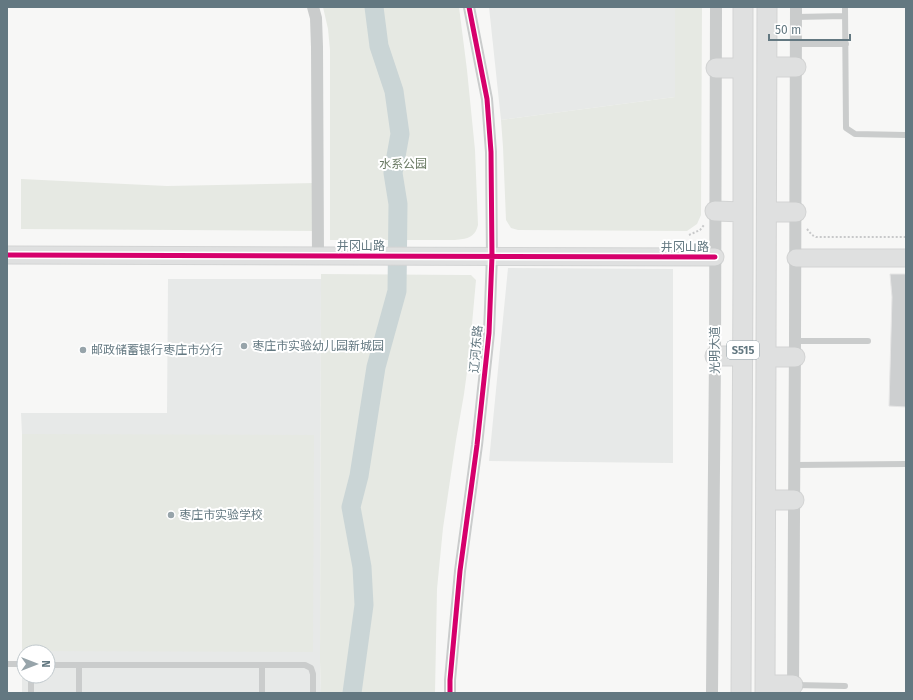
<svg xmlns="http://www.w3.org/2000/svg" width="913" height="700" viewBox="0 0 913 700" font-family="'Fira Sans','Noto Sans SC',sans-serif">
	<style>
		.built { fill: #e7e9e8; fill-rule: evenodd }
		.green { fill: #e6e9e3 }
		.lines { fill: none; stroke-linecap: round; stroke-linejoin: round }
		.river { stroke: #cad5d6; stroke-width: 19 }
		.building { fill: #cdcfd0; stroke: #e6e6e6 }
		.secondary-casing { stroke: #d3d4d4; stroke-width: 19 }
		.primary-casing { stroke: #d3d4d4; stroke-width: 21 }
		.path { stroke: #c8c9ca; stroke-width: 2; stroke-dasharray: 2 2; stroke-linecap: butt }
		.lane { stroke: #cacccc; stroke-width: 6 }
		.street { stroke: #cacccc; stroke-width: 12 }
		.secondary { stroke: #dfe0e0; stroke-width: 17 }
		.primary { stroke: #dfe0e0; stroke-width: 19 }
		.cycleway-casing { stroke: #fff; stroke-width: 8 }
		.cycleway { stroke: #d6006c; stroke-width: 5 }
		.poi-dot { fill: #97a4aa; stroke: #fff; stroke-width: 1.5 }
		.labels { text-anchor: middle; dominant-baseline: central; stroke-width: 4; stroke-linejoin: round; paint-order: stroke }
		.shield { fill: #fff; stroke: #92a0a7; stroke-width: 1 }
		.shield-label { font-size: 11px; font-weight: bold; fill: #637881 }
		.park-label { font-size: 12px; fill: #697962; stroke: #fff }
		.street-label { font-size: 12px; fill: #637881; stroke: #fff }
		.poi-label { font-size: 12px; fill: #637881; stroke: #fff; text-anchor: start }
	</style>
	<rect width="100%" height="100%" fill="#f7f7f6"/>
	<path class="built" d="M489,7H675V97L501,120Z
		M508,268L673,269V463L489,461Z
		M168,279H321L320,662L321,693H22V434L21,413H167ZM24,652H48V676H24Z"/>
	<path class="green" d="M323,7H459L467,70L475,150L478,225C475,238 466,239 455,240H330V50L328,29Z
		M675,7H702L701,215L697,224L687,231L518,230L511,228L506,220L503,147L501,120L675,97Z
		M21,179L167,186L315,183V231L21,229Z
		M321,274L465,275H471L476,280L469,357L464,394L456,440L443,528L437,589L435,693H321L320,662Z
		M22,434L314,435L313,652L22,651Z"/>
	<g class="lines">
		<path class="river" d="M352,693L364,605L362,567L351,507L359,476L376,367L397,291L398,204L393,173L400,134L394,91L379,46L374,7"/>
	</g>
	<path class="building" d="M890,274H906V407L889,406L892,297Z"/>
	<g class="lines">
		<defs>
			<path id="secondary" d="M7,255L715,257
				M796,258H906"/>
			<path id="primary" d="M767,67H796
				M716,68H743
				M715,211L743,212
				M767,212H796
				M715,356H743
				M766,357H795
				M766,500H794
				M765,685H793
				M741,693L743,271V7
				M765,693L767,7"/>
		</defs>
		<use href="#secondary" class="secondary-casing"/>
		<use href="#primary" class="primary-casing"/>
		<path class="path" d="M807,229L812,235L816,237H906
			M689,235L700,230L704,225"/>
		<path class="lane" d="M845,7L846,128L855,134L906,135
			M796,17L845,16
			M796,44H846
			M795,341H868
			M795,465L906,464
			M7,664H24
			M48,665H305L311,668L313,674V693
			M262,665V693
			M31,676V693
			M795,685L845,686
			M79,693V665"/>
		<path class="street" d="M313,7L316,18L317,47L318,256
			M793,692L795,341L796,7
			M450,693V680L460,571L477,445L489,333L492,256L491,152L487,99L469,7
			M712,693L715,356L716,7"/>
		<use href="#secondary" class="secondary"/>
		<use href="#primary" class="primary"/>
		<defs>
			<path id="cycleway" d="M7,255L715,257
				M450,693V680L460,571L477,445L489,333L492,256L491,152L487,99L469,7"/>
		</defs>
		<use href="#cycleway" class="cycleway-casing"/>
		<use href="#cycleway" class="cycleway"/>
	</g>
	<g class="poi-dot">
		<circle cx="244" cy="346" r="4"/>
		<circle cx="83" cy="350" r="4"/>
		<circle cx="171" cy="515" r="4"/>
	</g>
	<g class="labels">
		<rect class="shield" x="727" y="341" width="32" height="18" rx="3"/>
		<g class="shield-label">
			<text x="743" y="350">S515</text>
		</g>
		<g class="park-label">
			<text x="403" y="164">水系公园</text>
		</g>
		<g class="street-label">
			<text x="361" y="246">井冈山路</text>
			<text x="685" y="247">井冈山路</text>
			<text transform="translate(476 349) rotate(-85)">辽河东路</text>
			<text transform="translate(715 350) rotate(-90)">光明大道</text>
		</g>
		<g class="poi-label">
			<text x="252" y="346">枣庄市实验幼儿园新城园</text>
			<text x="91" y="350">邮政储蓄银行枣庄市分行</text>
			<text x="179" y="515">枣庄市实验学校</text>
		</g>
	</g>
	<rect width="913" height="700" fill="none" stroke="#637881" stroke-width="16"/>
	<g transform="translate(36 664) rotate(90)"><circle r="19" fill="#ffffff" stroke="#c1c9cd"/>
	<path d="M0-3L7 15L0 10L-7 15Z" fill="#97a4aa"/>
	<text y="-6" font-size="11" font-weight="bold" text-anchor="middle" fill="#637881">N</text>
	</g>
	<path d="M769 34v6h81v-6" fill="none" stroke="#637881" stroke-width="2"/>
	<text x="775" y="34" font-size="12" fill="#637881" stroke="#ffffff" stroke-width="3" paint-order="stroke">50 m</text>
</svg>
